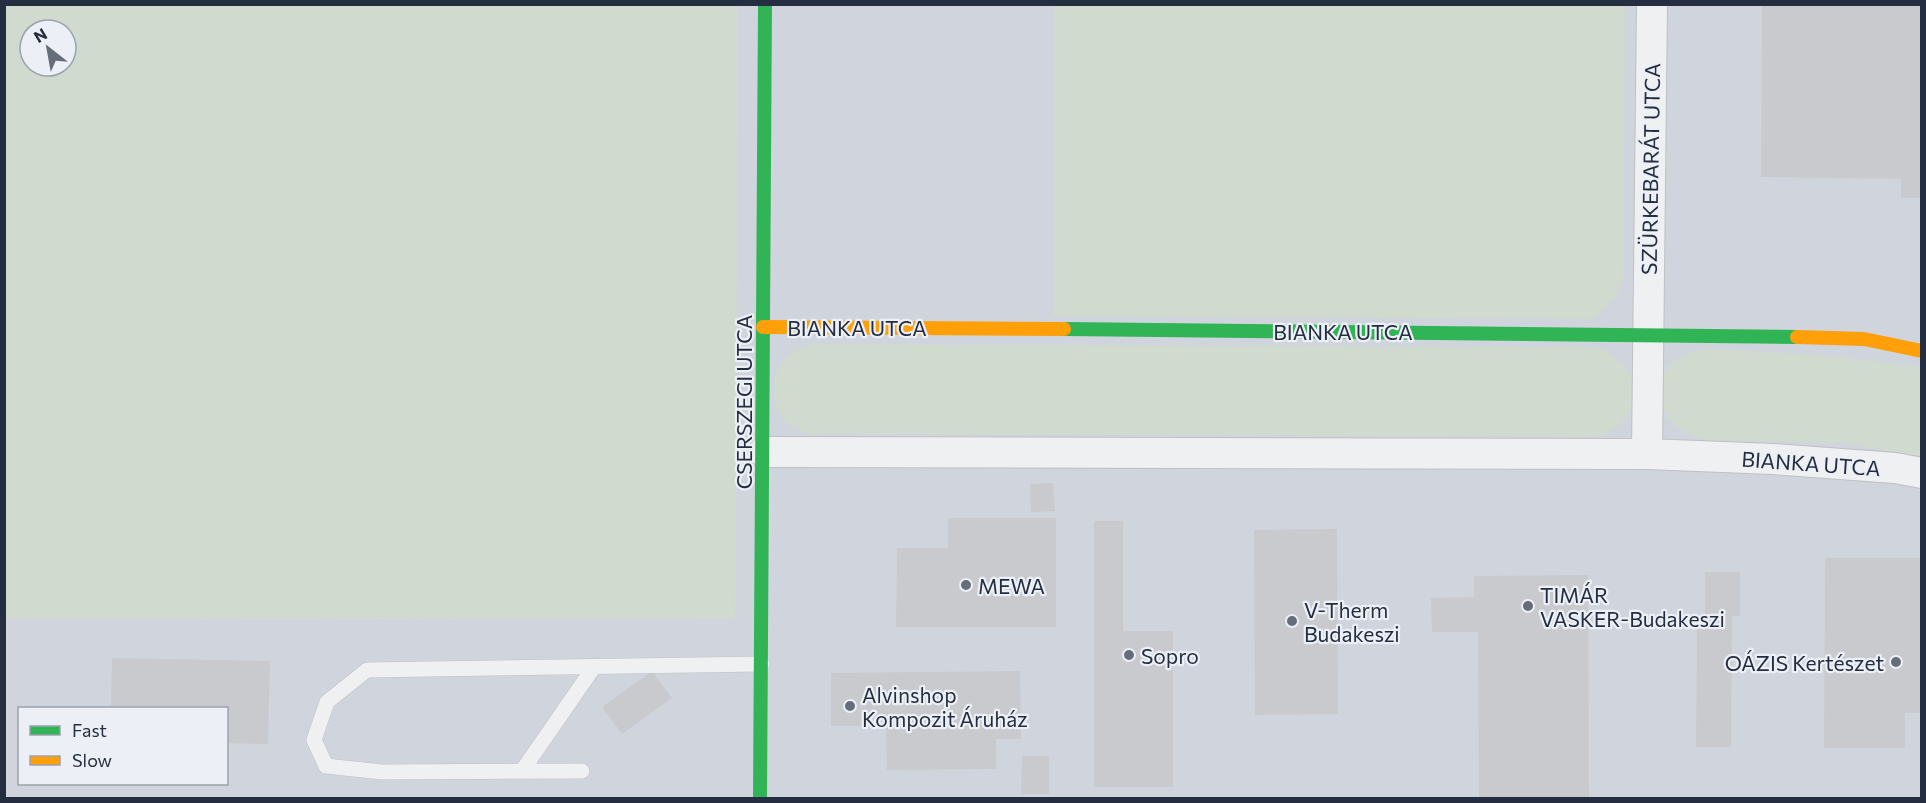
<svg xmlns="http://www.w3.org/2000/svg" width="1926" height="803" viewBox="0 0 1926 803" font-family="Commissioner,sans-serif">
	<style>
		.built { fill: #d0d5dd; fill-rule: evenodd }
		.green { fill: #d0dacf; fill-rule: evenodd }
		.building { fill: #c8cace }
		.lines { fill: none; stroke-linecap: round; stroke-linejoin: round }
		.lane-casing { stroke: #bec0c3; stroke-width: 16 }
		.street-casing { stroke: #bec0c3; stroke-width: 32 }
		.lane { stroke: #eff0f2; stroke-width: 15 }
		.street { stroke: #eff0f2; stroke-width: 30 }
		.fast { stroke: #30b455; stroke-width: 14 }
		.slow { stroke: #ff9f0a; stroke-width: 14 }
		.poi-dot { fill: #666d7a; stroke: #ecf0f6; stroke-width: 2 }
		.labels { text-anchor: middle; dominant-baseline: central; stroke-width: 4.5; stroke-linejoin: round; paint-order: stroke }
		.street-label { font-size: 21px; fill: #252e40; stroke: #ecf0f6 }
		.poi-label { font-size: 21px; fill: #252e40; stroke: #ecf0f6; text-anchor: start }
	</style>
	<rect width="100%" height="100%" fill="#e0e2e5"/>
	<path class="built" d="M738,5H1921V798H5L4,619L734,618ZM20,708H226V784H20Z"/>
	<path class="green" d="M5,4L738,5L735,618L5,619ZM30,30H66V66H30Z
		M1053,5H1625L1623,280C1616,297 1609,307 1594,319L1053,316Z
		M813,344L1596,347C1646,364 1647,422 1596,437L812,434C788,428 774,416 774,389C774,363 788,352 813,344Z
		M1705,348L1831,356L1921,367V457L1844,443L1707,440C1645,426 1641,360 1705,348Z"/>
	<path class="building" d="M1762,4H1922V198H1901V179L1761,177Z
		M1053,483L1055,511L1031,512L1030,484Z
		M948,518H1056V627H896L897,548H948Z
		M1094,521H1123V631H1173V787H1094Z
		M1337,529L1338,714L1255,715L1254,530Z
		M1825,558H1922V713H1905V748H1824Z
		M1705,572H1740V616H1732L1731,747H1696L1697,616H1705Z
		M1588,575L1589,798H1479L1478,632H1432L1431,598L1474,597V576Z
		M112,658L270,661L268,744L226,743V708H111Z
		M652,671L672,698L622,734L602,707Z
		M1020,671L1021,739H996V769L887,770L886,717H868V726H831V673Z
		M1022,756H1049V794H1021Z"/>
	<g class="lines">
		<defs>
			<path id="lane" d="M522,771L594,667
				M582,771L382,772L326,766L314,740L327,702L367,670L762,664"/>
			<path id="street" d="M764,452L1647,454L1773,459L1895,468L1922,473
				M1647,454L1652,4"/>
		</defs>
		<use href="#lane" class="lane-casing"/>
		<use href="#street" class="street-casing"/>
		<use href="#lane" class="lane"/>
		<use href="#street" class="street"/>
		<path class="fast" d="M1064,329L1797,337
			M760,798L765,4"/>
		<path class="slow" d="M763,327L1064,329
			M1797,337L1864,339L1922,351"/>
	</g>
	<g class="poi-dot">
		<circle cx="966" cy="585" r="6"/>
		<circle cx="1528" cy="606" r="6"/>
		<circle cx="1292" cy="621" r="6"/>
		<circle cx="1129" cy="655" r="6"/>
		<circle cx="1896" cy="662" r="6"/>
		<circle cx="850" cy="706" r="6"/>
	</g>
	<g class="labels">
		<g class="street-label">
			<text transform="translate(1650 169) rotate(-89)">SZÜRKEBARÁT UTCA</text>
			<text x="857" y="327">BIANKA UTCA</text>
			<text x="1343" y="331">BIANKA UTCA</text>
			<text transform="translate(743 402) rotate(-90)">CSERSZEGI UTCA</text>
			<text transform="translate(1811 463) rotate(4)">BIANKA UTCA</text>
		</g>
		<g class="poi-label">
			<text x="978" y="585">MEWA</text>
			<text x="1540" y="594">TIMÁR<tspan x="1540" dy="24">VASKER-Budakeszi</tspan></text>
			<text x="1304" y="609">V-Therm<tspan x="1304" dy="24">Budakeszi</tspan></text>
			<text x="1141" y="655">Sopro</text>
			<text x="1884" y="662" text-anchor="end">OÁZIS Kertészet</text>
			<text x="862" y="694">Alvinshop<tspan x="862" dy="24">Kompozit Áruház</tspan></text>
		</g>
	</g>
	<rect width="1926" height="803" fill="none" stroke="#252e40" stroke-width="12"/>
	<rect x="18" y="707" width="210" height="78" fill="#ecf0f6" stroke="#9ca2ad" stroke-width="1.5"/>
	<rect x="30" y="726" width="30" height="9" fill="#30b455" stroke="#9ca2ad" stroke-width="1.5"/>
	<text x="72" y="737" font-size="18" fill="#252e40">Fast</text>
	<rect x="30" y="756" width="30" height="9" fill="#ff9f0a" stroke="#9ca2ad" stroke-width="1.5"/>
	<text x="72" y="767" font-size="18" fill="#252e40">Slow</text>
	<g transform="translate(48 48) rotate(329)"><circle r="28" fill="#ecf0f6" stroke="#9ca2ad" stroke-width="1.5"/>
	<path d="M0-4.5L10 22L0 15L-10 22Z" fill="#666d7a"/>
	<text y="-9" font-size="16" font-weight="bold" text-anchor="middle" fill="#252e40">N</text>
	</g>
</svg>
